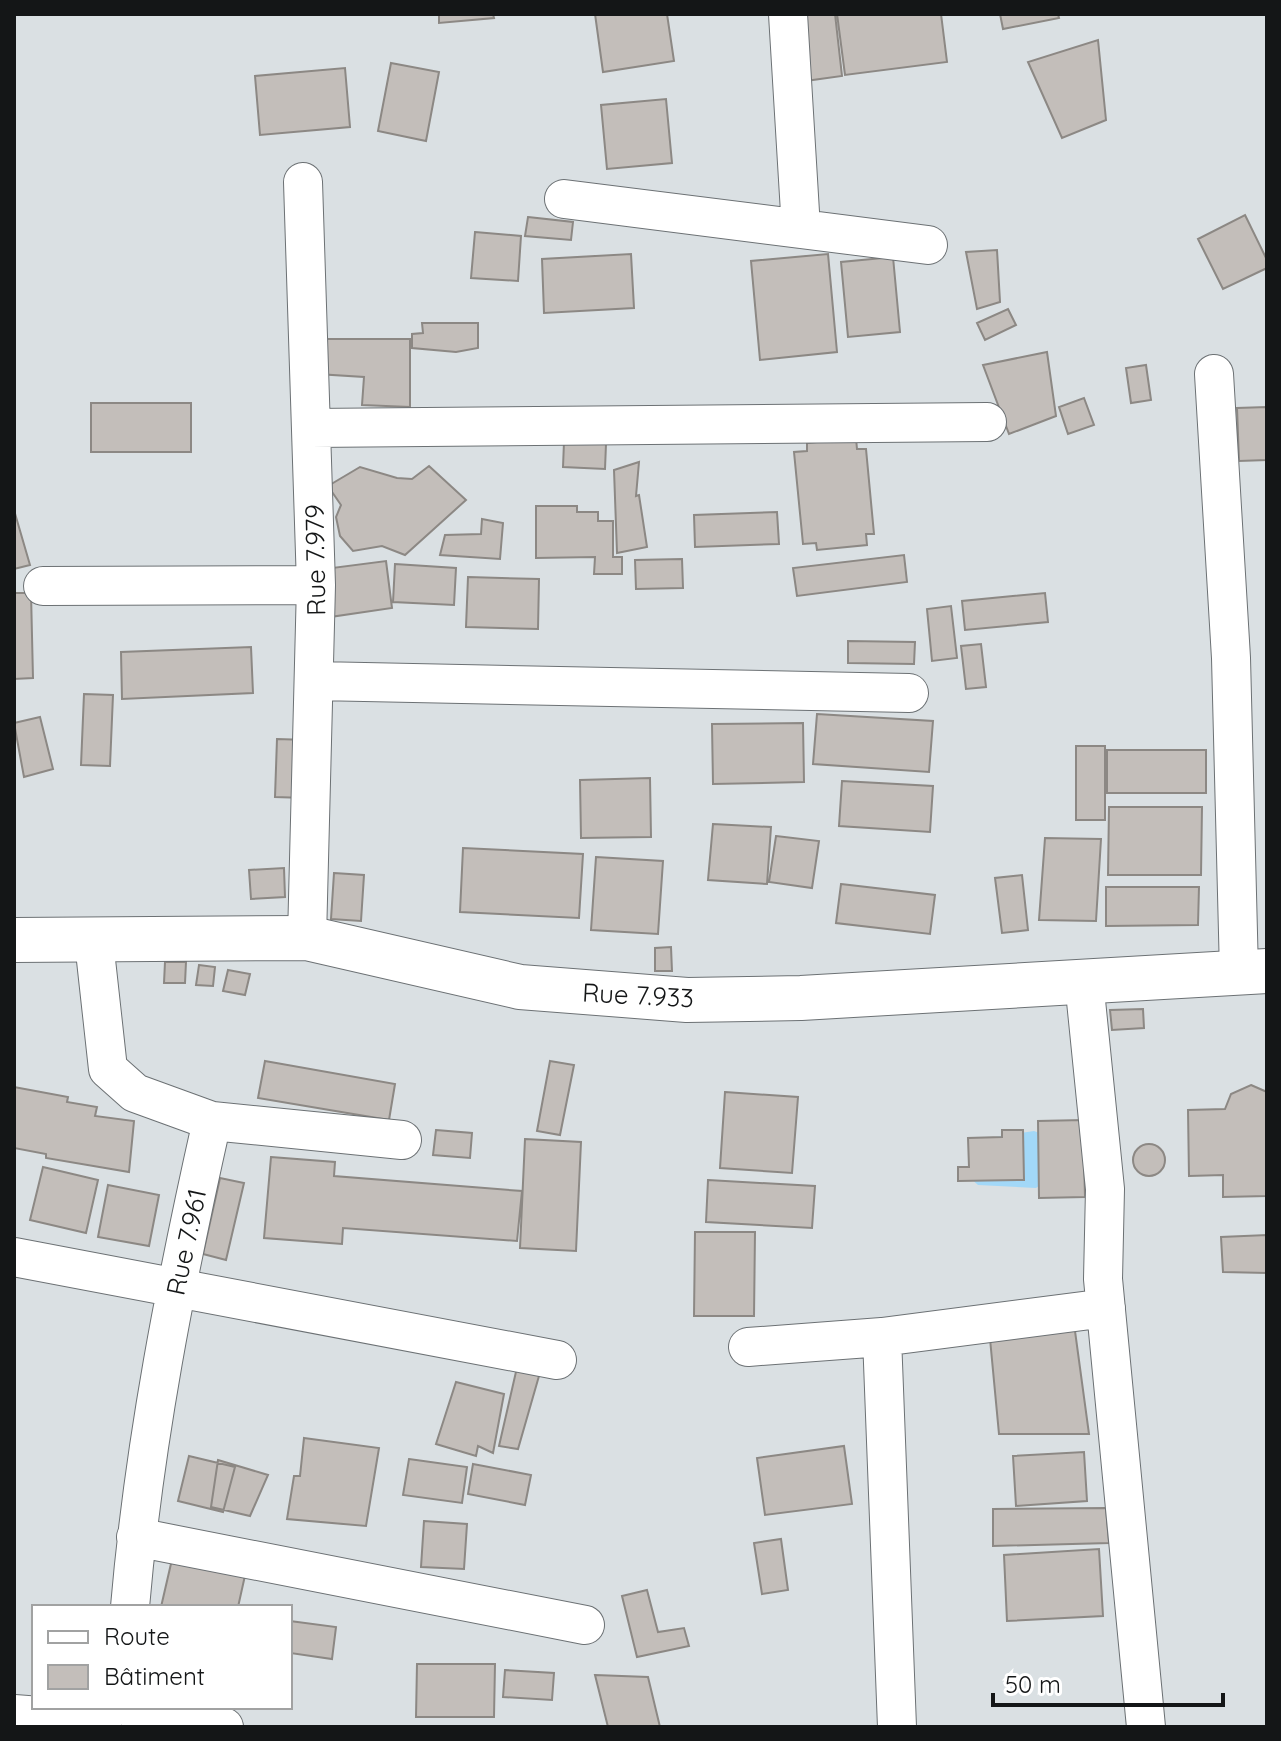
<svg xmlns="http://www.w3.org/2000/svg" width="1281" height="1741" viewBox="0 0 1281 1741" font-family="Quicksand,sans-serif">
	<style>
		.green { fill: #a2d8f8 }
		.building { fill: #c3beba; stroke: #8c8884; stroke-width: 2 }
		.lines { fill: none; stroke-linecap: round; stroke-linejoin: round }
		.street-casing { stroke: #6c7174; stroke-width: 40 }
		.secondary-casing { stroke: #6c7174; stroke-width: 46 }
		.street { stroke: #fff; stroke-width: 38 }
		.secondary { stroke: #fff; stroke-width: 44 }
		.labels { text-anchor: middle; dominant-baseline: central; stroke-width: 7; stroke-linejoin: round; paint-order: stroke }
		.street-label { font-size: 26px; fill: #141617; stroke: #fff }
	</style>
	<rect width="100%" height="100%" fill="#dae0e3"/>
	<path class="green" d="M1034,1131L1042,1134L1043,1183L1036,1188L978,1185L968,1176L983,1139Z"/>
	<path class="building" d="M439,14H493L494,18L439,23Z
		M595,14H667L674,61L603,72Z
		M791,14H835L842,76L798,82Z
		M837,14H941L947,62L845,75Z
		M1000,14H1058L1059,18L1003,29Z
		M1098,40L1106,120L1062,138L1028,62Z
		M391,63L439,72L426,141L378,131Z
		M345,68L350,127L260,135L255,76Z
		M666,99L672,163L607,169L601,105Z
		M1245,215L1267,260V268L1223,289L1198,239Z
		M528,217L573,222L571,240L525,236Z
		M475,232L521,236L518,281L471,278Z
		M997,250L1000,302L977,309L966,252Z
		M631,254L634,308L544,313L542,259Z
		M828,254L837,352L760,360L751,261Z
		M893,257L900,332L848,337L841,262Z
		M1008,309L1016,325L985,340L977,323Z
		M422,323H478V348L456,352L412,348V334L423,333Z
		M322,339H410V407L362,405L364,377L317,374Z
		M1047,352L1056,416L1009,434L983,365Z
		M1146,365L1151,400L1131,403L1126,368Z
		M1084,398L1094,425L1068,434L1059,407Z
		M91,403H191V452H91Z
		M1267,407V460L1239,461L1237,408Z
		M856,438L857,449H866L874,534H866L867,545L817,550L816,543L803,544L794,452L807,451V443Z
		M564,442L606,444L605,469L563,467Z
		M639,462L636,496L639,495L647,547L617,553L614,470Z
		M429,466L466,500L405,555L382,546L353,551L340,536L336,517L341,505L328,486L360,467L397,478L412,479Z
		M536,506H577V512H598V521H613V557H622V574H594L595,557L536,558Z
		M14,510L30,565L14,569Z
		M777,512L779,544L695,547L694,515Z
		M482,519L503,523L500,559L440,555L445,535L481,534Z
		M904,555L907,582L797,596L793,568Z
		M682,559L683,588L636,589L635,560Z
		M386,561L392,608L330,617L324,569Z
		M395,564L456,568L454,605L393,602Z
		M468,577L539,579L538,629L466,627Z
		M14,593H31L33,678L14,679Z
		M1045,593L1048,622L965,630L962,601Z
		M951,606L957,658L932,661L927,609Z
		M848,641L915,642L914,664L848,663Z
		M981,644L986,687L966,689L961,646Z
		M251,647L253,693L122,699L121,652Z
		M84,694L113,695L110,766L81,765Z
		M817,714L933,721L929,772L813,764Z
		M40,717L53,769L24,777L14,723Z
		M803,723L804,782L713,784L712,724Z
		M277,739L307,740L305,798L275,797Z
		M1076,746H1105V820H1076Z
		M1107,750H1206V793H1107Z
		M650,778L651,837L581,838L580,780Z
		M842,781L933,786L930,832L839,826Z
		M1109,807H1202L1201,875H1108Z
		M713,824L771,827L767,884L708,880Z
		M776,836L819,841L812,888L769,882Z
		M1045,838L1101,839L1096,921L1039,920Z
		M463,848L583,854L579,918L460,912Z
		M596,857L663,861L658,934L591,930Z
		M284,868L285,897L251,899L249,870Z
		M334,873L364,875L361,921L331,919Z
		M1022,875L1028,930L1002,933L995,878Z
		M841,884L935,895L930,934L836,923Z
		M1106,887H1199L1198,925L1106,926Z
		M671,947L672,971H655V948Z
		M165,962H186L185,983H164Z
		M199,965L215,967L213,986L196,985Z
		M228,970L250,974L245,995L223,991Z
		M1143,1009L1144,1028L1112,1030L1110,1010Z
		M265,1061L395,1084L389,1120L258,1098Z
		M550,1061L574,1065L560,1135L537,1131Z
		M1251,1085L1267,1092V1196L1223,1197V1175L1189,1176L1188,1110L1225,1109L1231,1094Z
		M14,1087L68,1097L67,1102L97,1107L95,1116L134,1121L129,1172L46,1158V1154L14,1148Z
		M725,1092L798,1097L792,1173L720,1168Z
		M1083,1120L1085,1197L1039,1198L1038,1121Z
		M436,1130L472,1133L470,1158L433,1155Z
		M1002,1130H1023L1024,1180L958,1181V1167H969L968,1138L1002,1137Z
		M525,1139L581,1142L576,1251L520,1248Z
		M1133 1160a16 16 0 1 1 32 0a16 16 0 1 1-32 0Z
		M271,1157L335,1162L334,1176L522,1191L517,1241L343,1228L342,1244L264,1238Z
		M43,1167L98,1180L86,1233L30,1220Z
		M220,1178L244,1183L226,1260L203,1254Z
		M708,1180L815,1186L812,1228L706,1222Z
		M108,1185L159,1195L149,1246L98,1237Z
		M695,1232H755L754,1316H694Z
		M1267,1235V1273L1223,1272L1221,1237Z
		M989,1328L1075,1331L1089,1434H999Z
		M518,1363L541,1369L518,1449L499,1446Z
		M456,1382L504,1394L493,1453L478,1446L476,1456L436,1444Z
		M304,1438L379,1448L366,1526L287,1519L294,1476H300Z
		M844,1446L852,1504L765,1515L757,1458Z
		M1084,1452L1087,1501L1016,1506L1013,1456Z
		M189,1456L235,1467L223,1512L178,1501Z
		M409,1459L467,1467L462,1503L403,1495Z
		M218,1460L268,1475L250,1516L211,1507Z
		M473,1464L531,1475L525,1505L468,1494Z
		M1106,1508L1109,1543L993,1546V1509Z
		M424,1521L467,1524L464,1569L421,1567Z
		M781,1539L788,1590L762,1594L754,1543Z
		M1099,1549L1103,1616L1007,1621L1004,1555Z
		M173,1555L246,1571L238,1607H161Z
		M647,1590L658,1632L684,1628L689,1646L637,1657L622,1596Z
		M290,1621L336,1627L332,1659L290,1653Z
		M417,1664H495L494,1717H416Z
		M505,1670L554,1673L552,1700L503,1697Z
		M595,1675L648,1677L660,1727H608Z"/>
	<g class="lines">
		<defs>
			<path id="street" d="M788,14L801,229
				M303,182L316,585L307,938
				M564,199L928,245
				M1214,374L1231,658L1239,972
				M311,428L987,422
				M43,586L316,585
				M316,681L909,693
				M94,942L108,1069L135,1093L212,1121C176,1281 144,1443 130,1607
				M1084,981L1105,1189L1103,1279L1146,1727
				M212,1121L402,1140
				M14,1257L557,1360
				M882,1337L897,1727
				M748,1347L882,1337L1106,1308
				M136,1537L585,1625
				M128,1707L224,1727
				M14,1714L67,1718L115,1707"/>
			<path id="secondary" d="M14,940L307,938L520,987L687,1000L801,998L1267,971"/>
		</defs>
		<use href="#street" class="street-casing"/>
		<use href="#secondary" class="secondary-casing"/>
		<use href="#street" class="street"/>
		<use href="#secondary" class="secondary"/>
	</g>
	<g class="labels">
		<g class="street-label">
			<text transform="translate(315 560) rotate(-91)">Rue 7.979</text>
			<text transform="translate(638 995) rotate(3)">Rue 7.933</text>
			<text transform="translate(186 1242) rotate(-78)">Rue 7.961</text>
		</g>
	</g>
	<rect width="1281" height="1741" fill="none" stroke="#141617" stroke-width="32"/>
	<rect x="32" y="1605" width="260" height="104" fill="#ffffff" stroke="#a1a2a2" stroke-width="2"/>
	<rect x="48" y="1631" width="40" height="12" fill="#ffffff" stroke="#a1a2a2" stroke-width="2"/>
	<text x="104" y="1645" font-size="24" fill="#141617">Route</text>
	<rect x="48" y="1665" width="40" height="24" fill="#c3beba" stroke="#a1a2a2" stroke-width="2"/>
	<text x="104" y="1685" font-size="24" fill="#141617">Bâtiment</text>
	<path d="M993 1693v12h230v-12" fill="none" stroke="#141617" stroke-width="4"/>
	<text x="1005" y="1693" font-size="24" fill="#141617" stroke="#ffffff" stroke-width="6" paint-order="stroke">50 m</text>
</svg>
